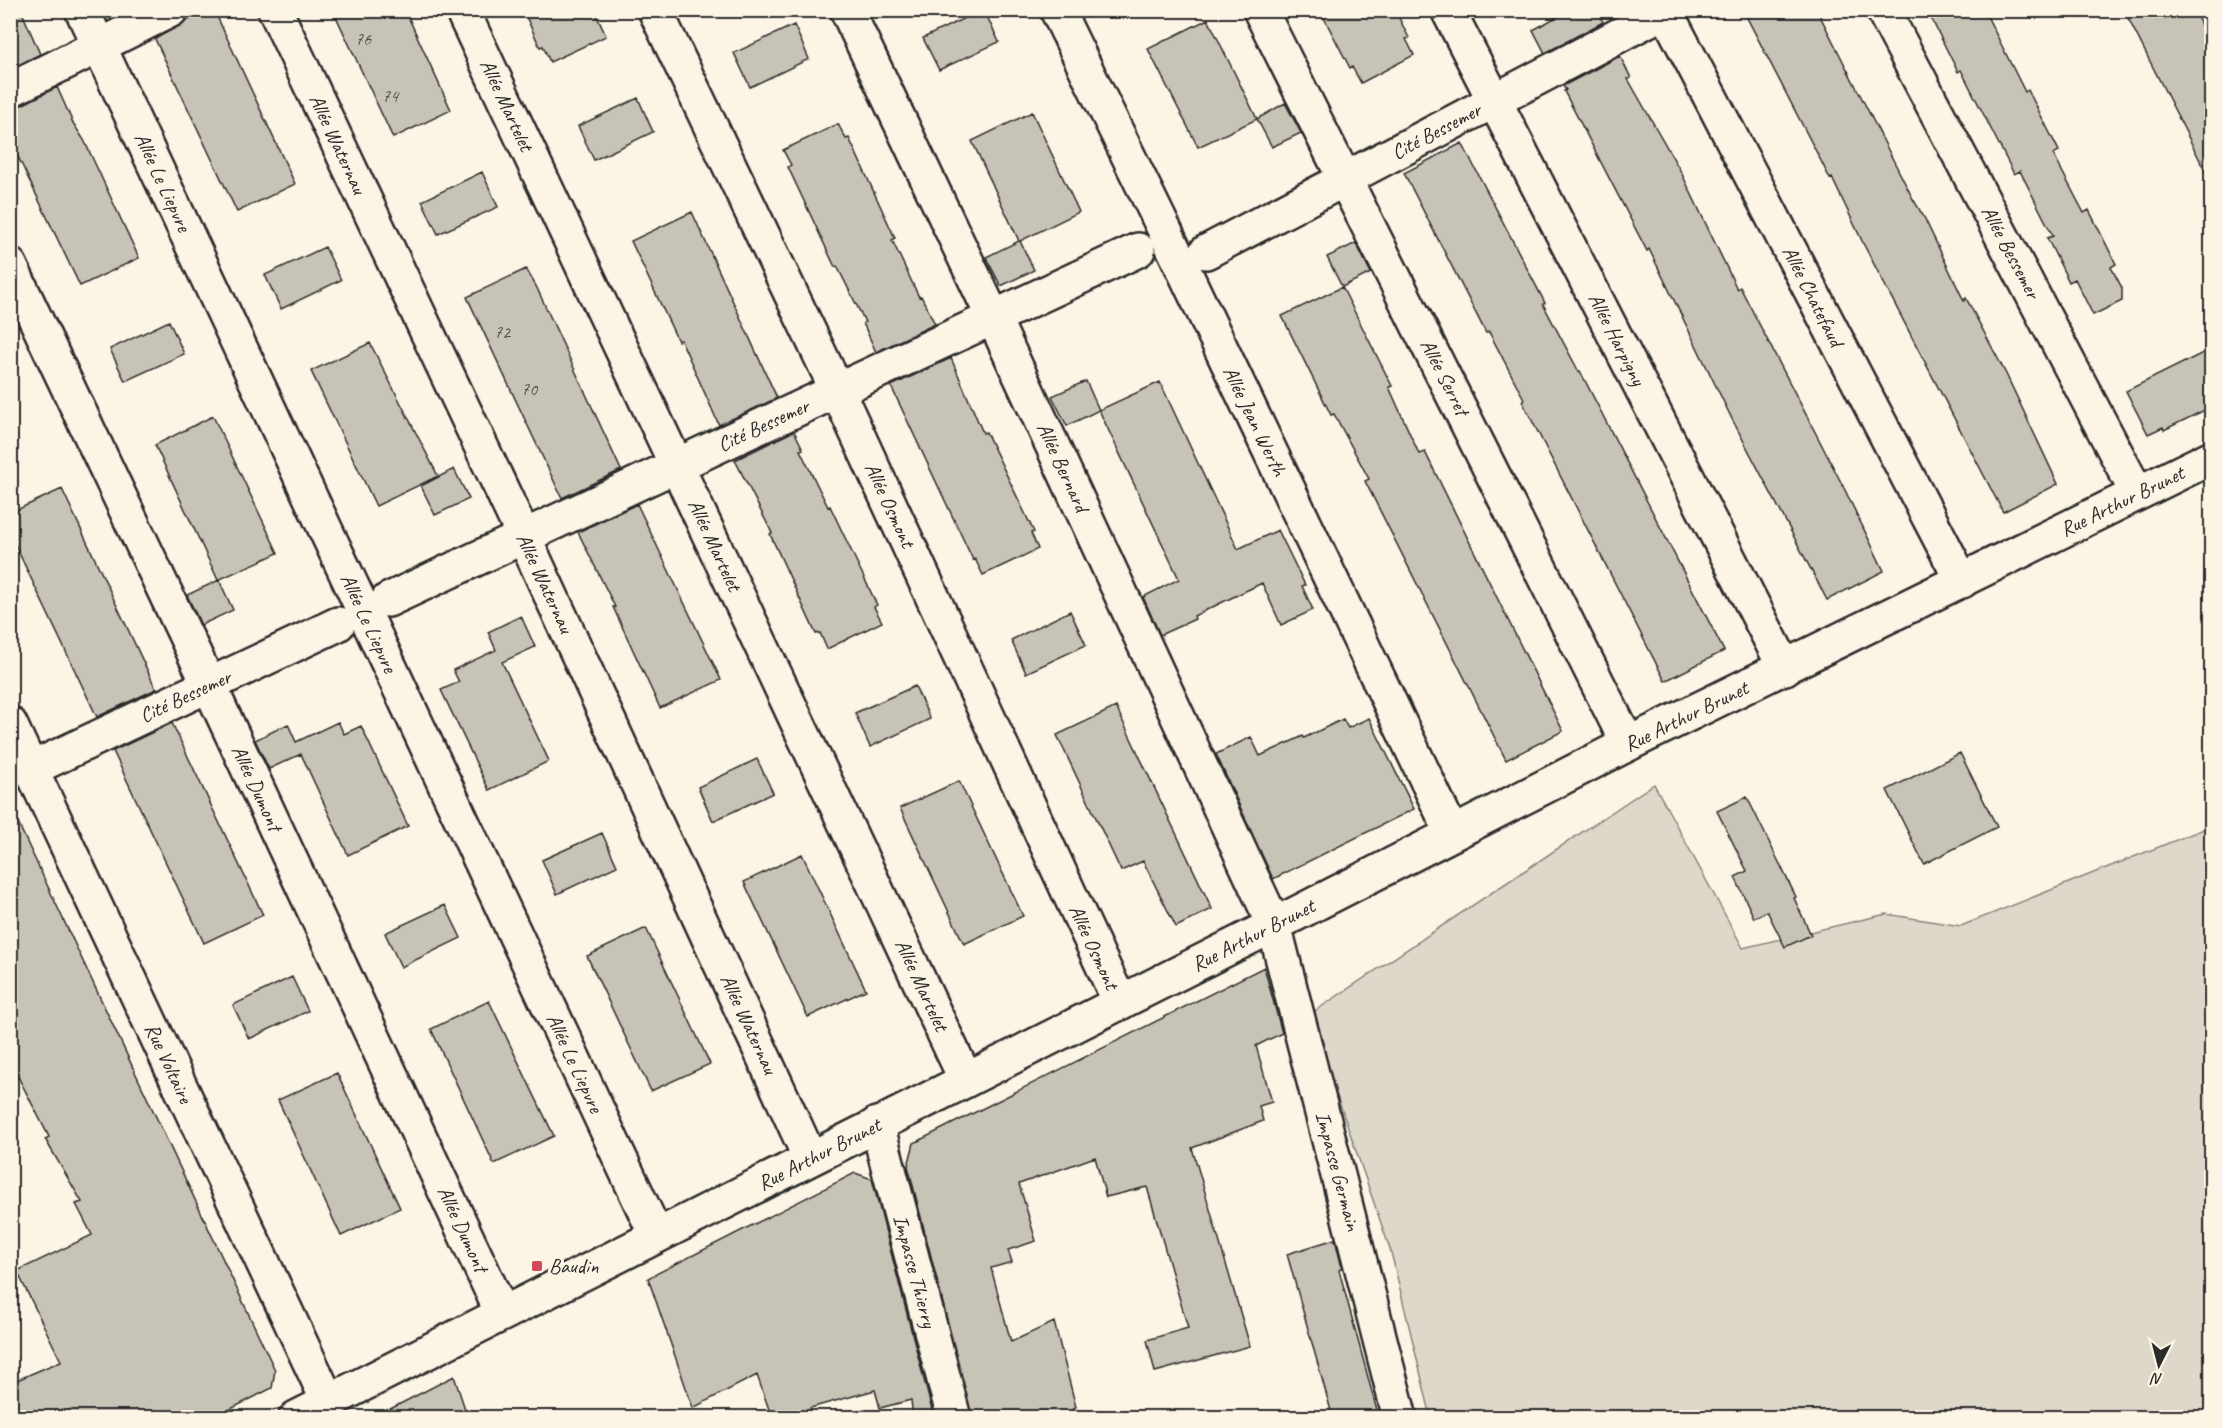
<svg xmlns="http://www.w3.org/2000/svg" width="2222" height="1428" viewBox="0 0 2222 1428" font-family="Caveat,sans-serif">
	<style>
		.green { fill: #ded8ca; stroke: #84827a; stroke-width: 1.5 }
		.building { fill: #c8c3b7; stroke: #2b2b2b; stroke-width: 1.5 }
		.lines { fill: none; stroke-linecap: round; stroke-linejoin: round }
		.minor-casing { stroke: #2b2b2b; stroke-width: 38 }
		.tertiary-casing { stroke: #2b2b2b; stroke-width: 38 }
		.minor { stroke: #fcf5e5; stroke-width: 33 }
		.tertiary { stroke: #fcf5e5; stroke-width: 33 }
		.poi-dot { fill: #d1495b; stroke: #fcf5e5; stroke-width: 2 }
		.labels { text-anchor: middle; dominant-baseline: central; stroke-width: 6; stroke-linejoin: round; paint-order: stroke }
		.number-label { font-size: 18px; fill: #52514e }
		.street-label { font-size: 21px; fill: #2b2b2b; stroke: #fcf5e5 }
		.poi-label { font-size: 21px; fill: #2b2b2b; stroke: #fcf5e5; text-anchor: start }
	</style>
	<rect width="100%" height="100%" fill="#fcf5e5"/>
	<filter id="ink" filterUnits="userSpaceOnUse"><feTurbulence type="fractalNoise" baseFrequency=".0167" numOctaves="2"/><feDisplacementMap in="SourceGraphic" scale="12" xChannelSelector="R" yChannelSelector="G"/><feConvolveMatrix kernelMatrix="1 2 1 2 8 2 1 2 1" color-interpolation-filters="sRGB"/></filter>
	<g filter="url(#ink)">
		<path class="green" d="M1654,784L1743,948L1886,914L1961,926L2211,826V1417H1431L1391,1252L1309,1015Z"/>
		<path class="building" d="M10,10H21L40,54L10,69Z
			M206,10H214L295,184L237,212L155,39Z
			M333,10H405L451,110L393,138Z
			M523,10H594L606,36L550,62L543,46L540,47Z
			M981,10H984L999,42L939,70L923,38Z
			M1320,10H1395L1409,38L1406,39L1414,55L1361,83L1352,67L1350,68Z
			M1569,10H1597L1603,22L1545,53L1533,30Z
			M1743,10H1817L1913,199L1924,217L1964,301L1966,298L2006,374L2058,484L2003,512L1864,245L1832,178L1830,179L1821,161Z
			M1927,10H1984L2025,92L2028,90L2059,151L2053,154L2084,213L2089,210L2116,264L2111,267L2122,288V301L2093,315L2075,279L2069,282L2047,238L2053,236L2020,171L2014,174L1961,70L1958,72Z
			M2124,10H2194L2211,47V182Z
			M1208,19L1257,119L1198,147L1148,49Z
			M794,25L809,59L750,87L734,53Z
			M1620,56L1631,78L1628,79L1681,172L1737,289L1740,287L1843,486L1884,571L1827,600L1732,419L1649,249L1647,251L1564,91L1566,90L1563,86Z
			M57,87L73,123L84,140L139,258L80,286L10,140V108L18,107Z
			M638,98L653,132L594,160L578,126Z
			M1285,103L1301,133L1272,147L1257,119Z
			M1032,112L1079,212L1020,241L1034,270L1001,286L986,257L1019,241L972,141Z
			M838,124L846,139L849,138L895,238L892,240L919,297L921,296L935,324L876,352L863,323L865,322L837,266L835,267L788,167L791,165L783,150Z
			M1462,143L1545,303L1543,304L1579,372L1580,371L1724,651L1665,681L1522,401L1524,399L1489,332L1486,333L1404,173Z
			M482,172L498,207L438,234L422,201Z
			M692,212L777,398L719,425L681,340L678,341L631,241Z
			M1356,243L1371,273L1342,287L1327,257Z
			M325,247L341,280L281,309L265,275Z
			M526,269L536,286L621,470L562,498L467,297Z
			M1342,287L1392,386L1389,387L1419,454L1425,452L1563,731L1506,760L1365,481L1369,479L1334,414L1331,415L1282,316Z
			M169,321L184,354L125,381L110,349Z
			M370,343L438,476L376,506L311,371Z
			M2211,349V407L2164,430L2163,427L2148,434L2126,391Z
			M951,358L983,433L986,432L1034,532L1031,533L1038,549L983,575L975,559L973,560L891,386Z
			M1086,381L1099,410L1067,426L1052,396Z
			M1160,382L1238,549L1278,530L1305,585L1302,586L1313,610L1281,625L1262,583L1194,616L1195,619L1160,635L1143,597L1179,579L1099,410Z
			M213,416L278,553L218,580L155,445Z
			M794,431L803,449L800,450L828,507L830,506L877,605L874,607L882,622L827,649L820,633L816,634L770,534L772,533L735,460Z
			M454,469L469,499L435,515L421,486Z
			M62,489L156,689L97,717L10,534V513Z
			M637,504L721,680L660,708L613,607H615L578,532Z
			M219,580L233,610L201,625L187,595Z
			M1070,611L1086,645L1026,673L1011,640Z
			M521,616L535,647L502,662L549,761L489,790L441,690L459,682L453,670L496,650L488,632Z
			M915,686L930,719L870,747L855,713Z
			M1116,707L1212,909L1176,927L1143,861L1121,871L1057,735Z
			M1369,718L1414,809L1273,879L1216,754L1251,737L1260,756L1303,736L1304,738L1343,719L1348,728Z
			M338,722L344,734L361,726L408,826L348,855L301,754L269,769L255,740L288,724L296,742Z
			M172,723L263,915L204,943L113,751Z
			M1960,753L1997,827L1924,864L1887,790Z
			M757,759L773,793L713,821L698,787Z
			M959,781L1023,916L964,944L900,808Z
			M1747,797L1796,897L1794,898L1811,935L1785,947L1767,911L1754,918L1735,877L1747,871L1717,811Z
			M10,806L275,1370L272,1388L213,1418H10V1383L61,1361L17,1271L92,1235L76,1204L82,1202L45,1139L49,1137L10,1061Z
			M602,833L617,866L557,894L542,860Z
			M802,854L866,990L808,1017L744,882Z
			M445,905L461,938L401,967L385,933Z
			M646,928L710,1064L651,1091L587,956Z
			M1264,967L1282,1033L1256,1046L1272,1102L1259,1106L1263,1121L1192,1148L1250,1346L1155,1372L1147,1340L1188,1328L1147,1187L1106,1197L1095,1157L1019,1184L1036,1241L1008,1250L1012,1262L991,1268L1011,1342L1054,1322L1076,1407L1073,1408L1076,1418H972L908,1166L914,1143Z
			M292,977L308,1011L249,1039L233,1005Z
			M489,1001L554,1136L494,1164L431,1029Z
			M337,1073L400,1208L341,1236L278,1100Z
			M855,1173L872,1179L934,1418H913L911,1400L880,1408L875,1390L810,1408L813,1418H772L757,1375L693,1408L648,1278Z
			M1335,1239L1342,1268L1339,1270L1379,1418H1333L1287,1254Z
			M454,1376L468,1418H373Z"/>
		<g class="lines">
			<defs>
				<path id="minor" d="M82,10L656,1235
					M275,10L524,537L810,1158
					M462,10L966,1080
					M655,10L837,390L1120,1003
					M847,10L993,317L1274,925L1400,1418
					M1057,10L1167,235L1452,833
					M1260,10L1628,744
					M1448,10L1785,668
					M1665,10L1962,581
					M1883,10L2137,493
					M10,90L171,10
					M1206,252L1667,10
					M10,265L209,685L502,1313
					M388,600L1138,250
					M10,724L328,1401
					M31,769L338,624
					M877,1124L954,1418"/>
				<path id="tertiary" d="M296,1418L1274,925L1628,744L2212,457"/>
			</defs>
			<use href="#minor" class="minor-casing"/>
			<use href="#tertiary" class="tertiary-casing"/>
			<use href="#minor" class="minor"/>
			<use href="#tertiary" class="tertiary"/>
		</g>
	</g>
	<rect class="poi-dot" x="531" y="1260" width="12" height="12" rx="3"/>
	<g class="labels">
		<g class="number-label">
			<text x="363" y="39">76</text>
			<text x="390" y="96">74</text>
			<text x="502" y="332">72</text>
			<text x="529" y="389">70</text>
		</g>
		<g class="street-label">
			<text transform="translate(507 105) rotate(65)">Allée Martelet</text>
			<text transform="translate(1436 131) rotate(-28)">Cité Bessemer</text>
			<text transform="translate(338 144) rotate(65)">Allée Waternau</text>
			<text transform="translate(163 182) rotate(65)">Allée Le Liepvre</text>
			<text transform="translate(2011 252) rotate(62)">Allée Bessemer</text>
			<text transform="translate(1813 296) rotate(63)">Allée Chatefaud</text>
			<text transform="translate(1617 339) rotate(63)">Allée Harpigny</text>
			<text transform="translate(1445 377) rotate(63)">Allée Serret</text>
			<text transform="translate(1255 421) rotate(64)">Allée Jean Werth</text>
			<text transform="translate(763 425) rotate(-25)">Cité Bessemer</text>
			<text transform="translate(1063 467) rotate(65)">Allée Bernard</text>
			<text transform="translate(2122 501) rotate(-26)">Rue Arthur Brunet</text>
			<text transform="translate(890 505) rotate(65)">Allée Osmont</text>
			<text transform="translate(715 545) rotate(65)">Allée Martelet</text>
			<text transform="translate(545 583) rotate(65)">Allée Waternau</text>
			<text transform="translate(369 623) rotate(65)">Allée Le Liepvre</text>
			<text transform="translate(185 696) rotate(-25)">Cité Bessemer</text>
			<text transform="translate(1686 716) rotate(-26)">Rue Arthur Brunet</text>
			<text transform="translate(257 788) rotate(65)">Allée Dumont</text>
			<text transform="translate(1253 935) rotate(-27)">Rue Arthur Brunet</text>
			<text transform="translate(1094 947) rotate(65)">Allée Osmont</text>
			<text transform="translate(922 985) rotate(65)">Allée Martelet</text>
			<text transform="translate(749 1024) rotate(65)">Allée Waternau</text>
			<text transform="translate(169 1063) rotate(65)">Rue Voltaire</text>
			<text transform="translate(575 1063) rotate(65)">Allée Le Liepvre</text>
			<text transform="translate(819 1154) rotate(-27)">Rue Arthur Brunet</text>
			<text transform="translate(1338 1171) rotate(75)">Impasse Germain</text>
			<text transform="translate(463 1229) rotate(65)">Allée Dumont</text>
			<text transform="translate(915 1271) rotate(75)">Impasse Thierry</text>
		</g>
		<g class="poi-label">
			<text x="549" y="1266">Baudin</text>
		</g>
	</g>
	<rect width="2222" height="1428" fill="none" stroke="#fcf5e5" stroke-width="36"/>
	<rect x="18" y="18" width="2186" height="1392" fill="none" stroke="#2b2b2b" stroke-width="2" filter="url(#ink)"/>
	<g transform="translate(2159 1365) rotate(186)" stroke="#fcf5e5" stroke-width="4.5" paint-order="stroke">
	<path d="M0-4.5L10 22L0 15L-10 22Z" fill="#2b2b2b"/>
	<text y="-9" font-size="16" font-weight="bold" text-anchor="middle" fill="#2b2b2b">N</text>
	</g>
</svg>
